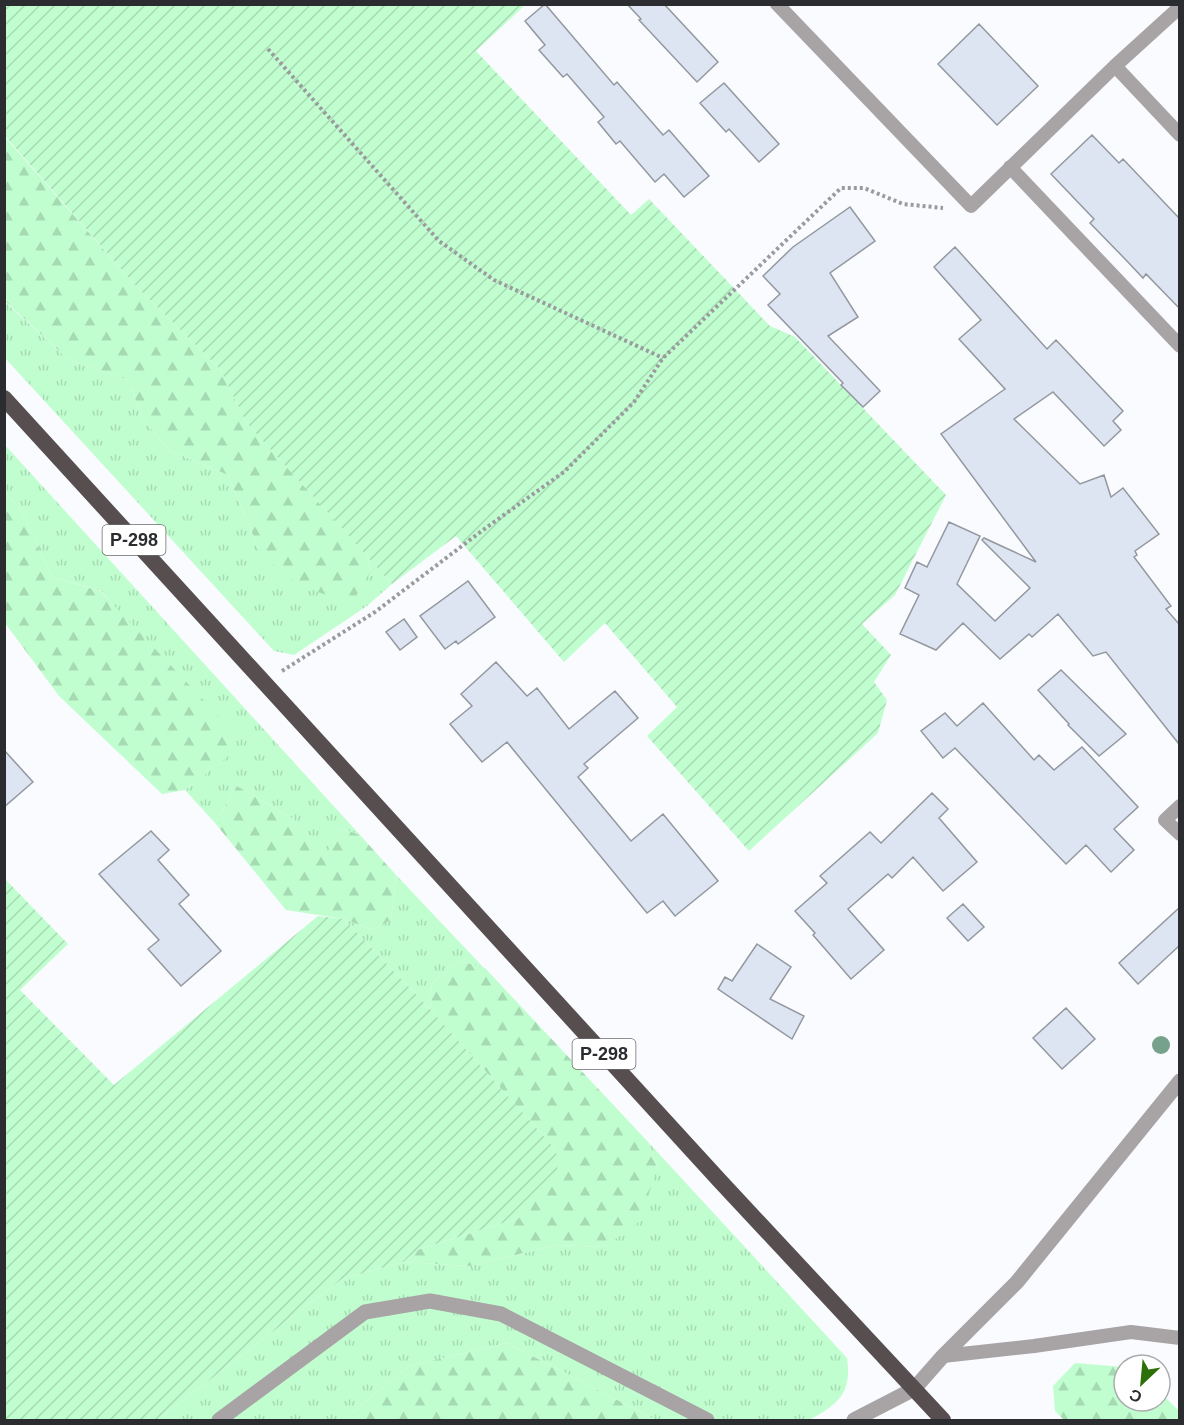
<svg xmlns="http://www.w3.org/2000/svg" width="1184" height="1425" viewBox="0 0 1184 1425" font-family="Arial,sans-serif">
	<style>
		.grass { fill: url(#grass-tufts) }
		.forest { fill: url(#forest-firs) }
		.garden { fill: url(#garden-furrows) }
		.building { fill: #dde5f2; stroke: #93989f; stroke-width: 1.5 }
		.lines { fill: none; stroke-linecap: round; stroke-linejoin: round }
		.path { stroke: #9a9b9f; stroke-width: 4; stroke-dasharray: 3 3; stroke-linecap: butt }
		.service { stroke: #a8a3a4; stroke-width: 14 }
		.minor { stroke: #a8a3a4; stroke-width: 15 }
		.trunk { stroke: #574e50; stroke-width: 16 }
		.tree { fill: #76a18a }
		.labels { text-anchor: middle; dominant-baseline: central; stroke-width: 4.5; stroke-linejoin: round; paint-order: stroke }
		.shield { fill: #fff; stroke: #6b6b6e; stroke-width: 1.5 }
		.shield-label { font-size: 18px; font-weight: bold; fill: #2b2c30 }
	</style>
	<defs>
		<pattern id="grass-tufts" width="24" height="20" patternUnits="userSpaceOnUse" patternTransform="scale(1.5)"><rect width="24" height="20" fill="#c1fecf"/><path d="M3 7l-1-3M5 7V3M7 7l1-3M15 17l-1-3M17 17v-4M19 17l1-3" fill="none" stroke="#a6dab2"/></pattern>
		<pattern id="forest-firs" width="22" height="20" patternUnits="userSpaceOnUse" patternTransform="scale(1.5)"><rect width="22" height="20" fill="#c1fecf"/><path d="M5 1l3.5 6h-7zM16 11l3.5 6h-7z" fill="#a6dab2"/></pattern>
		<pattern id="garden-furrows" width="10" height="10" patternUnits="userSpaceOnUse" patternTransform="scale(1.5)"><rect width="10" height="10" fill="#c1fecf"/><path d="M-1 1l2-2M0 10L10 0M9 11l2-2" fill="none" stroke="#a6dab2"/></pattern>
	</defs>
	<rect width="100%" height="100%" fill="#f9fbff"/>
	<path class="grass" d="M4,301L69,360L128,380L143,419L169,450L228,475L261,554L371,571L367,556L392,584L367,606L294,655L274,651L5,358Z
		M5,445L360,835L340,828L327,854L292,818L237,786L215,823L185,790L235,750L101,591L52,577L21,510L5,493Z
		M396,875L484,968L460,961L432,983L430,1009L344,919L373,930L391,920Z
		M649,1143L847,1358C852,1393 839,1404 809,1420H656L507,1343L409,1366L343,1420H157L342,1279L403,1262L470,1266L556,1245L605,1247L657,1167Z"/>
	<path class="forest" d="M4,136L134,284L220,369L246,422L367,556L371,571L356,596L341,600L298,585L261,554L228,475L169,450L143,419L128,380L69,360L5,301Z
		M5,493L21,510L52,577L100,591L229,727L236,750L185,790L162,794L59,696L5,623Z
		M237,786L292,818L327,853L340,828L360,835L396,875L391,920L373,930L344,919L286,910L215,823Z
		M460,961L485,968L649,1143L657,1167L641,1220L605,1247L556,1245L470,1266L403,1262L417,1250L519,1218L556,1150L430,1009L432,983Z
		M507,1343L656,1420H343L409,1366Z
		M1075,1363L1124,1367V1401H1160V1392L1179,1411V1420H1064L1055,1411L1053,1386Z"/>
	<path class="garden" d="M4,5H525L476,51L631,215L649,199L770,326L795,337L946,495L895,595L862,624L891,655L874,682L887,700L878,733L749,851L647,736L677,707L605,623L564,662L456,536L392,584L246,422L220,369L134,284L5,136Z
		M5,879L68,944L20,990L114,1085L318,916L344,919L430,1009L556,1150L558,1177L519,1218L417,1250L403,1262L342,1279L157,1420H5Z"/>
	<path class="building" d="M545,4L614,85L617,82L663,135L669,130L709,176L684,197L664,174L655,182L620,141L616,144L598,122L604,117L567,74L563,77L539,50L545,45L525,21Z
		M627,4H664L718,62L697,82L639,20L641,19Z
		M979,24L1038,86L997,125L938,64Z
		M724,83L779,144L759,162L729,129L726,132L700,103Z
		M1092,135L1119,163L1123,159L1179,218V308L1146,274L1143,278L1126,260L1090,223L1094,219L1051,174Z
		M850,207L875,241L830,273L858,317L828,336L880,391L863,407L841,385L843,383L768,305L780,294L763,276L793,247Z
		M955,247L1047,349L1056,340L1123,411L1113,421L1121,430L1104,446L1053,392L1014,419L1080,484L1104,475L1111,497L1123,488L1159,534L1135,551L1137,555L1134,557L1171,606L1166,609L1179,624V744L1106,652L1093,656L1058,614L1032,637L1029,634L1000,659L963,623L936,650L900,634L919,595L905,588L917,562L927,567L949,522L980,536L957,584L995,621L1030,588L982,540L984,538L1036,562L941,434L1005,389L959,339L981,320L934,267Z
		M468,581L495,617L458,644L456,641L445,649L420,616Z
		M404,619L417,637L400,650L386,632Z
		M496,662L527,696L537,688L569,729L615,691L638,718L584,764L588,768L578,777L631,841L663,814L718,881L675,916L663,901L647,913L507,742L482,762L450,724L472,706L461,694Z
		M1061,670L1126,734L1099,756L1068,725L1069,724L1038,690Z
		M983,703L1034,760L1039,755L1054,770L1082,747L1138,807L1114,829L1134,850L1111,872L1086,845L1066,864L955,748L943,758L921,731L945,713L957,726Z
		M4,750L33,782L4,807Z
		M932,793L948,809L939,818L977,862L943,891L913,857L892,878L888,874L848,909L884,950L851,979L813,935L815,933L795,911L827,883L820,876L870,832L881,843Z
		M151,831L169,850L158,860L189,895L179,904L221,951L181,986L148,949L159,940L99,874Z
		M963,904L984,927L968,941L947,918Z
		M1179,908V946L1138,984L1119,963Z
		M757,944L791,967L770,999L804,1016L792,1039L718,989L725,977L732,981Z
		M1066,1008L1095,1039L1062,1069L1033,1038Z"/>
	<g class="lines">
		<path class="path" d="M268,49L439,241L494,280L663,358
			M282,671L375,612L487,527L564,472L634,402L663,358L841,188H864L903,204L943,208"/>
		<path class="service" d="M777,4L971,206L1115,66
			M1180,7L1115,66L1180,135
			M1010,167L1180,346
			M1180,806L1165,820L1180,834
			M943,1356L1034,1346L1131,1332L1180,1338"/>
		<path class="minor" d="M219,1420L365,1312L430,1301L501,1314L707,1420
			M854,1420L914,1389L943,1356L1017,1282L1180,1081"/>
		<path class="trunk" d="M4,398L720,1181L943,1420"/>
	</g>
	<circle class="tree" cx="1161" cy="1045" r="9"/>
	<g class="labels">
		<g class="shield">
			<rect x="102.5" y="525" width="63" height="30" rx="4.5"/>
			<rect x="572.5" y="1039" width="63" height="30" rx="4.5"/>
		</g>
		<g class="shield-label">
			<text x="134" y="540">Р-298</text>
			<text x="604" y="1054">Р-298</text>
		</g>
	</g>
	<rect width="1184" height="1425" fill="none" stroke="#2b2c30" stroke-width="12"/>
	<g transform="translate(1142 1383) rotate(206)"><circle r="28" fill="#ffffff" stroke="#aaabac" stroke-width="1.5"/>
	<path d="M0-4.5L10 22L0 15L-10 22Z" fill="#2d6f08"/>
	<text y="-9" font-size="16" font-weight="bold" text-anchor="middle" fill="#2b2c30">С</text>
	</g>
</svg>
